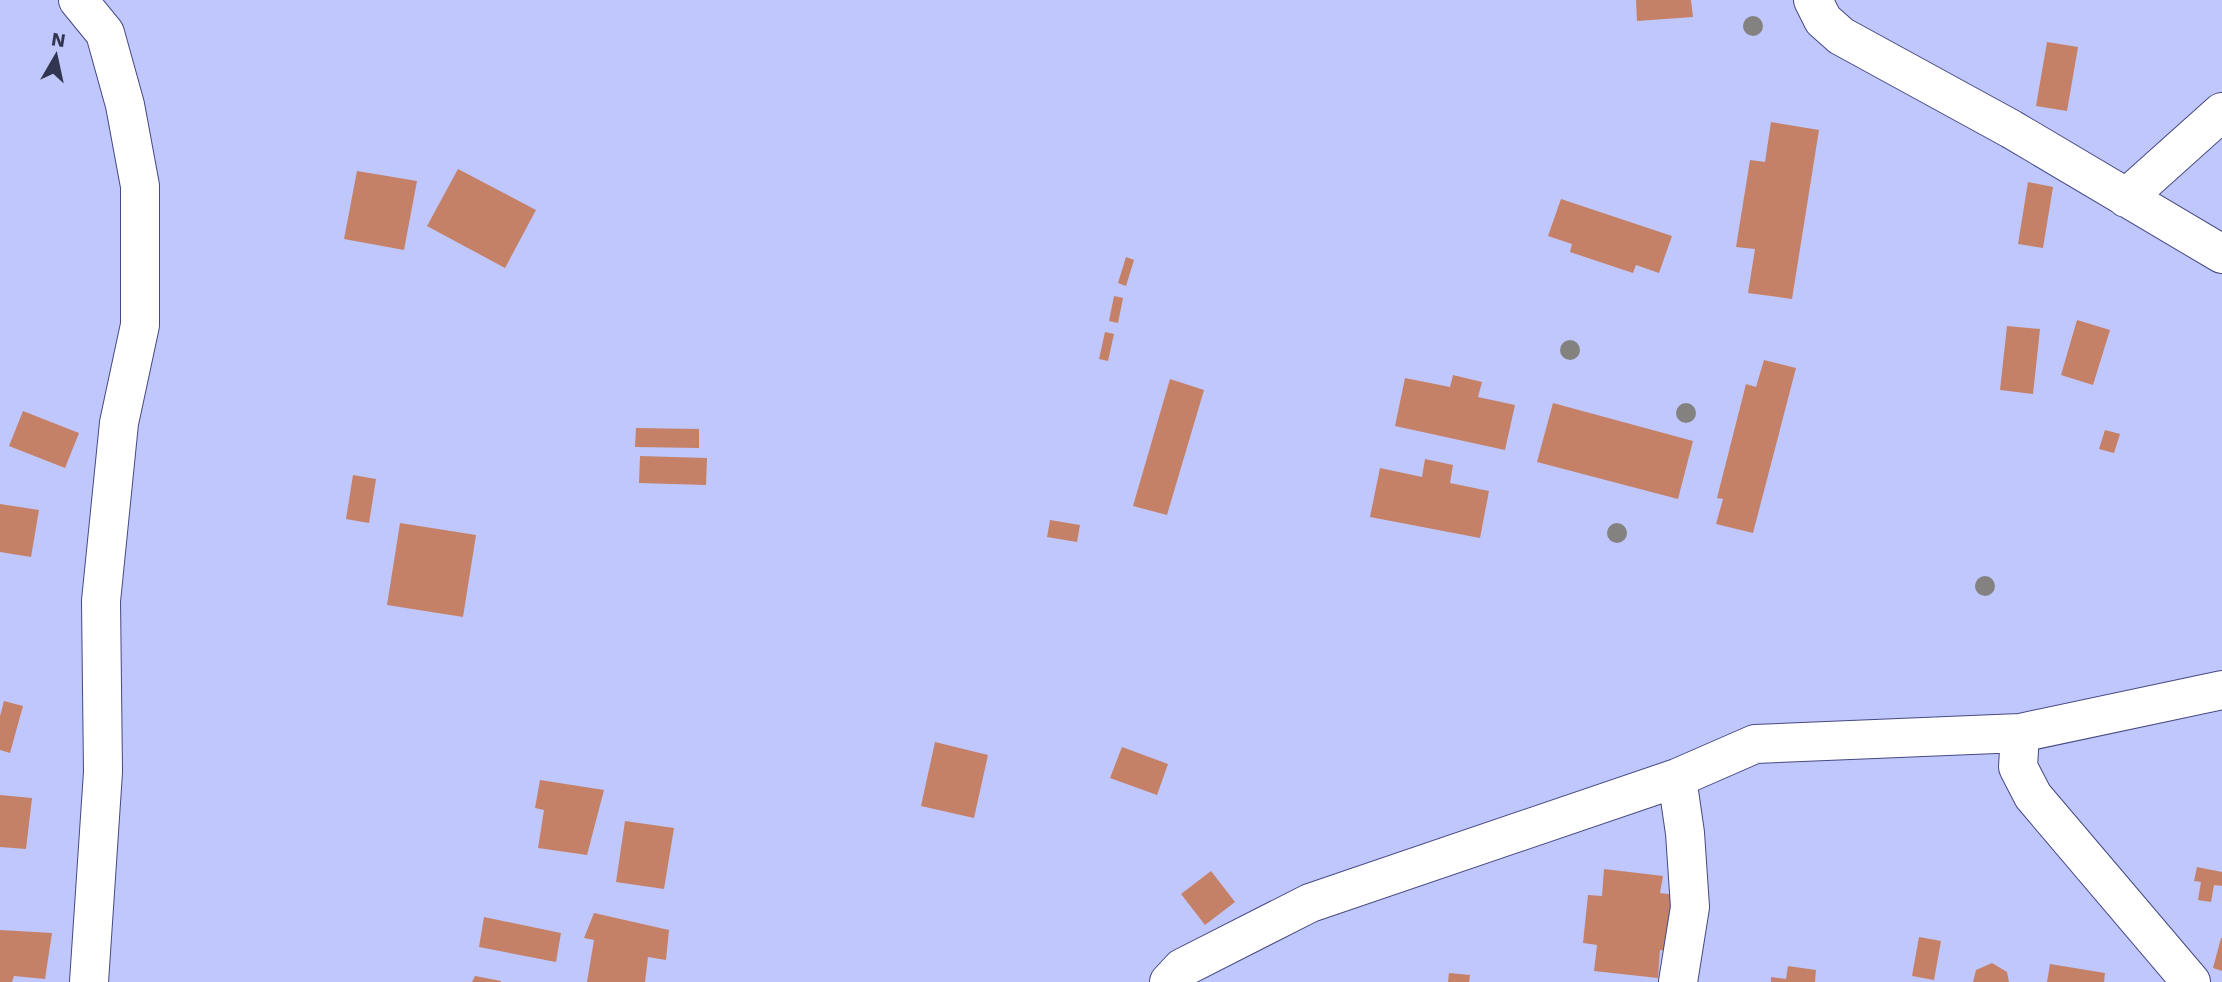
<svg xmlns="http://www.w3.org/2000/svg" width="2222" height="982" viewBox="0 0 2222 982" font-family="'Work Sans',sans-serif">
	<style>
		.building { fill: #c58068 }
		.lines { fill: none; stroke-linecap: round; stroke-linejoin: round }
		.minor-casing { stroke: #464982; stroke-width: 40 }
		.minor { stroke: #fff; stroke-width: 38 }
		.tree { fill: #848281 }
	</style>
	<rect width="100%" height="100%" fill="#c0c7fc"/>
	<path class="building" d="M1636,0H1691L1693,17L1637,21Z
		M2047,42L2078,47L2067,111L2036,106Z
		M1771,122L1819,130L1792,299L1748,293L1755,249L1736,247L1750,160L1765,162Z
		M458,169L536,210L505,268L427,226Z
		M357,171L417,181L404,250L344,239Z
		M2028,182L2053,187L2043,248L2018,244Z
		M1561,199L1672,236L1659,273L1636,265L1633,273L1570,252L1572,244L1548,236Z
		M1126,257L1134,260L1126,286L1118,283Z
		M1114,296L1123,298L1118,323L1109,321Z
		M2077,320L2110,330L2093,385L2061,375Z
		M2007,326L2040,329L2033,394L2000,390Z
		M1105,332L1114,334L1108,361L1099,359Z
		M1764,360L1796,368L1753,533L1716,524L1723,499L1717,498L1746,384L1756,387Z
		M1453,375L1482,382L1478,397L1515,405L1505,450L1395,426L1405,378L1450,387Z
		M1170,379L1204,390L1167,515L1133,506Z
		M1553,403L1693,441L1678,499L1537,462Z
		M23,411L79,433L65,468L9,446Z
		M636,428L699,429V448L635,447Z
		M2105,430L2120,434L2114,453L2099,449Z
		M640,456L707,458L706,485L639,483Z
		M1425,459L1453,465L1450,483L1489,491L1480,538L1370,517L1380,468L1422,477Z
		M353,475L376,479L369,523L346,519Z
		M0,504L39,510L31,557L0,552Z
		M1050,520L1080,525L1077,542L1047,537Z
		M400,523L476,535L463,617L387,605Z
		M4,701L23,706L10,753L0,750V716Z
		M935,742L988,755L974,818L921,806Z
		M1122,747L1168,764L1157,795L1110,778Z
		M540,780L604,790L587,855L538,848L544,810L535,808Z
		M0,795L32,798L26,849L0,847Z
		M625,821L674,828L664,889L616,882Z
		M2197,867L2222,872V886L2214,885L2211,902L2198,900L2201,882L2194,881Z
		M1604,869L1663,876L1660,893L1676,895L1669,951L1660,950L1658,978L1594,971L1597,945L1583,943L1588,895L1602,896Z
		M1211,871L1235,902L1205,925L1181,894Z
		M594,913L669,930L666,960L648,957L645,982H587L594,940L584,938Z
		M484,917L561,933L556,962L479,947Z
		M0,930L52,933L45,979L14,976L12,982H0Z
		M1919,937L1941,941L1934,980L1912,976Z
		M2221,938H2222V971L2213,968Z
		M1992,963L2007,972L2009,982H1973L1976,970Z
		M2050,964L2105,973L2104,982H2047Z
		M1788,966L1816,970L1815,982H1771V977L1786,979Z
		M1449,973L1470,975L1469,982H1448Z
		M475,976L501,981V982H472Z"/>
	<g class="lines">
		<defs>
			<path id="minor" d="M78,0L105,33L125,105L140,186V325L119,423L101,601L103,772L89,982
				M1813,0L1823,20L1841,36L2011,129L2222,254
				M2126,198L2222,112
				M2020,733L2018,767L2033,796L2191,982
				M1677,778L1685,833L1690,907L1678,982
				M1169,982L1182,968L1310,903L1677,778L1755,744L2020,733L2222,690"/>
		</defs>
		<use href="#minor" class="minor-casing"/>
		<use href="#minor" class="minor"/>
	</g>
	<g class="tree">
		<circle cx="1753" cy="26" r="10"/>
		<circle cx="1570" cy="350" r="10"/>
		<circle cx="1686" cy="413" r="10"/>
		<circle cx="1617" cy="533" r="10"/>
		<circle cx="1985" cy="586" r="10"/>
	</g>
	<g transform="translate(56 56) rotate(9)" stroke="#c0c7fc" stroke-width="5" paint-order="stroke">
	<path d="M0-5L12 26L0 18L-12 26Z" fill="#32354f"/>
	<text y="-10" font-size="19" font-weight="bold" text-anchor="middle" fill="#32354f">N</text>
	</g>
</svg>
